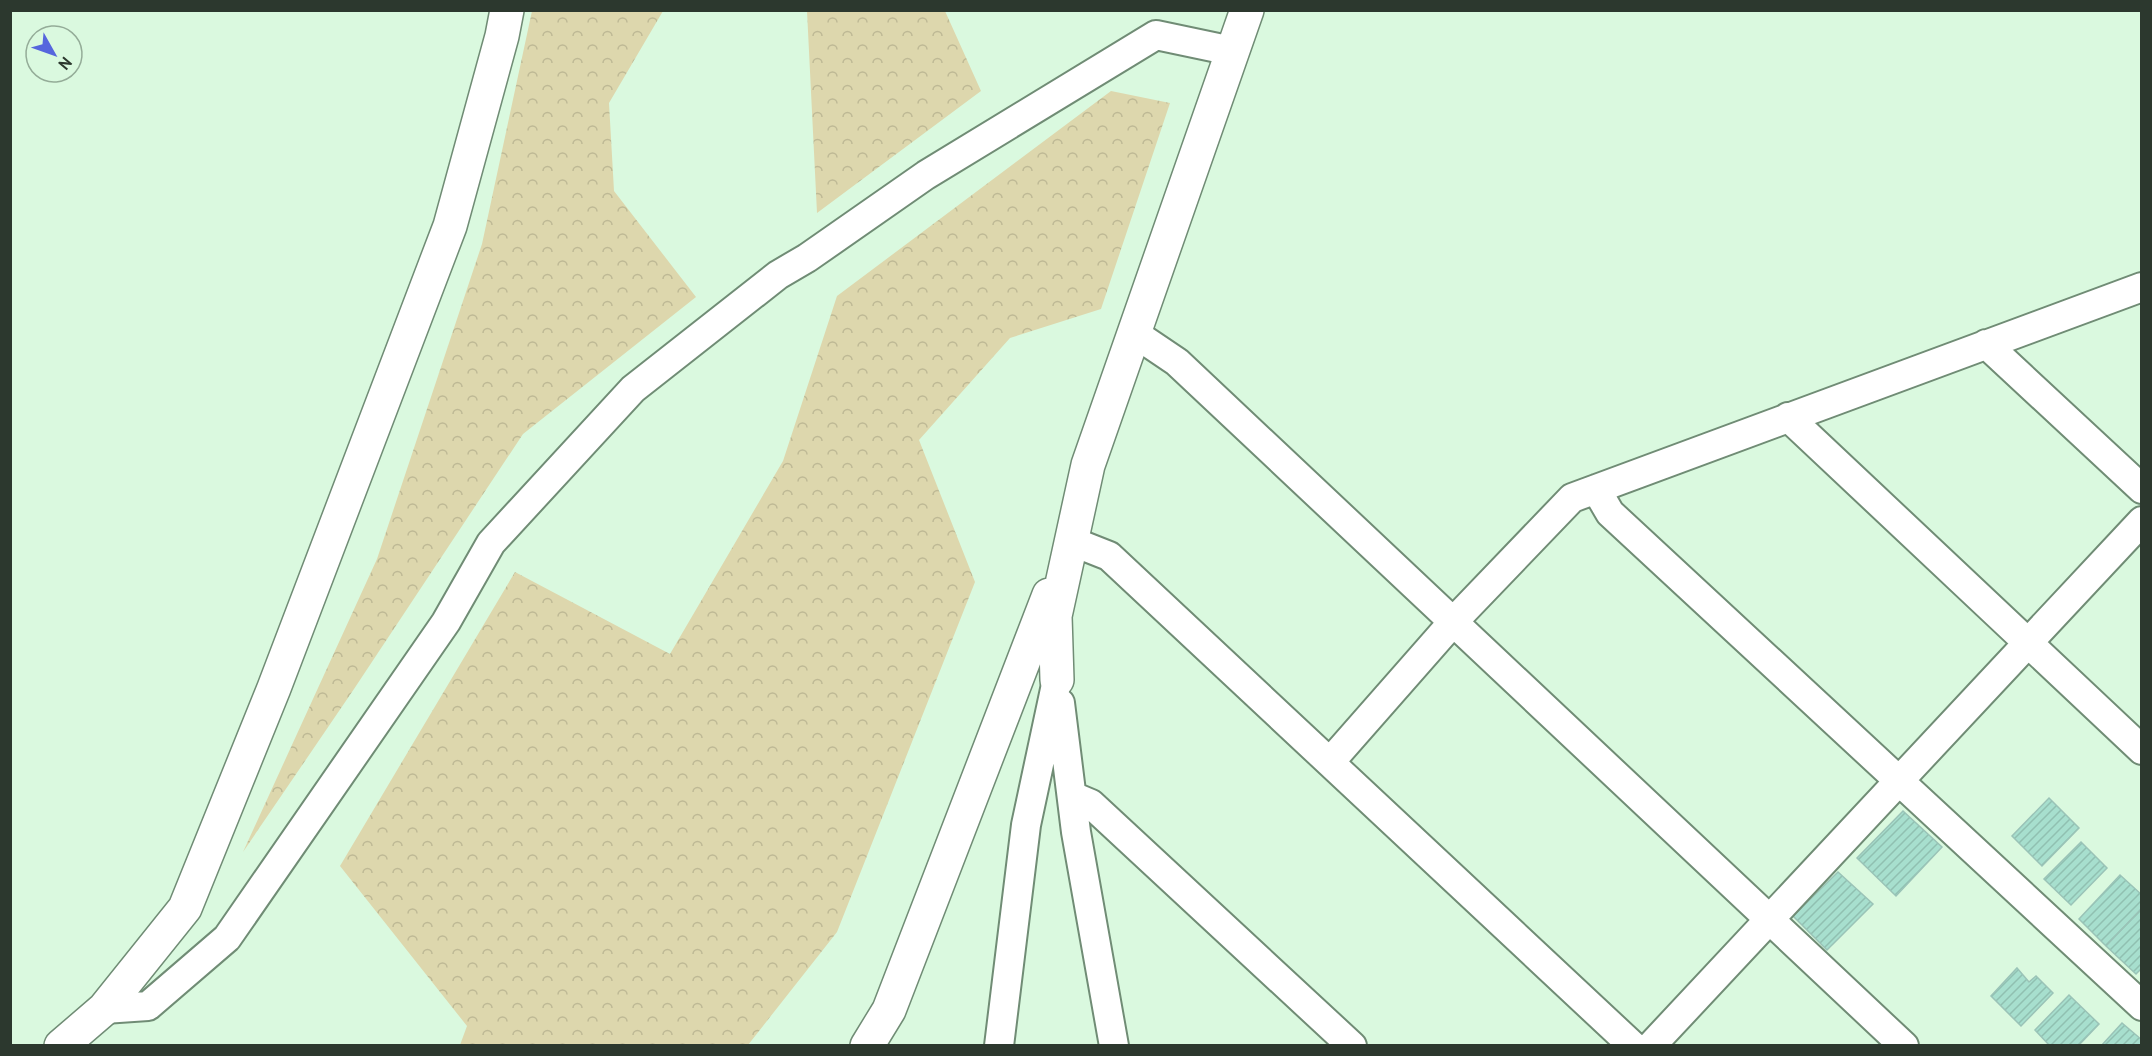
<svg xmlns="http://www.w3.org/2000/svg" width="2152" height="1056" viewBox="0 0 2152 1056" font-family="'PT Sans',sans-serif">
	<style>
		.forest { fill: url(#forest-crowns) }
		.building { fill: url(#building-hatch); stroke: #9ac3b7; stroke-width: 1.5 }
		.lines { fill: none; stroke-linecap: round; stroke-linejoin: round }
		.minor-casing { stroke: #708c75; stroke-width: 32 }
		.tertiary-casing { stroke: #708c75; stroke-width: 36 }
		.minor { stroke: #fff; stroke-width: 28 }
		.tertiary { stroke: #fff; stroke-width: 33 }
	</style>
	<defs>
		<pattern id="forest-crowns" width="20" height="18" patternUnits="userSpaceOnUse" patternTransform="scale(1.5)"><rect width="20" height="18" fill="#ddd7ad"/><path d="M2 6a3 3 0 1 1 6 0M12 15a3 3 0 1 1 6 0" fill="none" stroke="#beb995"/></pattern>
		<pattern id="building-hatch" width="6" height="6" patternUnits="userSpaceOnUse" patternTransform="scale(1.5)"><rect width="6" height="6" fill="#a7dfce"/><path d="M-1 1l2-2M0 6l6-6M5 7l2-2" fill="none" stroke="#90c0b1"/></pattern>
	</defs>
	<rect width="100%" height="100%" fill="#daf9df"/>
	<path class="forest" d="M532,11H663L609,103L614,191L696,297L523,434L354,689L243,852L377,559L482,244Z
		M807,11H945L981,91L817,213Z
		M1111,91L1170,103L1101,309L1010,338L919,440L975,582L837,932L748,1045H460L467,1026L340,866L515,572L670,654L783,461L837,296Z"/>
	<path class="building" d="M2049,798L2079,828L2042,866L2012,836Z
		M1903,811L1942,847L1896,896L1857,858Z
		M2081,842L2107,868L2071,905L2044,879Z
		M1838,872L1873,904L1827,950L1793,916Z
		M2120,875L2142,895V908L2106,946L2079,919Z
		M2142,908V968L2136,974L2106,946Z
		M2017,968L2029,982L2036,976L2053,993L2021,1026L1991,996Z
		M2069,995L2099,1024L2078,1046H2050L2035,1030Z
		M2122,1023L2142,1040V1046H2101Z"/>
	<g class="lines">
		<defs>
			<path id="minor" d="M1134,333L1177,362L1904,1046
				M1986,344L2142,489
				M1788,417L2142,750
				M1596,489L1610,513L2142,1006
				M1071,541L1109,556L1633,1046
				M1060,703L1076,832L1114,1046
				M1330,762L1453,622L1572,498L2142,287
				M1072,796L1091,804L1352,1046
				M104,1009L148,1006L227,938L446,622L491,543L633,389L778,275L807,258L926,175L1156,35L1232,51
				M999,1046L1026,825L1057,680
				M1651,1046L2142,521"/>
			<path id="tertiary" d="M1057,680L1055,616L1088,465L1247,10
				M61,1046L104,1009L185,908L274,688L450,226L502,36L507,10
				M867,1046L889,1010L1049,595"/>
		</defs>
		<use href="#minor" class="minor-casing"/>
		<use href="#tertiary" class="tertiary-casing"/>
		<use href="#minor" class="minor"/>
		<use href="#tertiary" class="tertiary"/>
	</g>
	<rect width="2152" height="1056" fill="none" stroke="#2c382e" stroke-width="24"/>
	<g transform="translate(54 54) rotate(130)"><circle r="28" fill="#daf9df" stroke="#94ac98" stroke-width="1.5"/>
	<path d="M0-4.5L10 22L0 15L-10 22Z" fill="#5666dd"/>
	<text y="-9" font-size="16" font-weight="bold" text-anchor="middle" fill="#2c382e">N</text>
	</g>
</svg>
